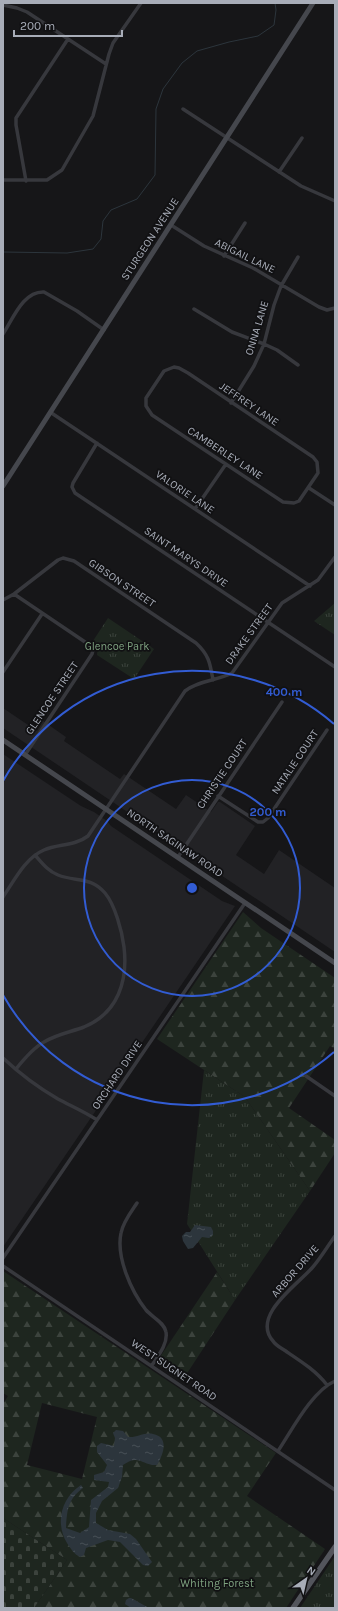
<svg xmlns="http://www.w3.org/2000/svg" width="338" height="1611" viewBox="0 0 338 1611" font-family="Karla,sans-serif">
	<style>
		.built { fill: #222225 }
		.grass { fill: url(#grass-tufts) }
		.forest { fill: url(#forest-firs); fill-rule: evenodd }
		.cemetery { fill: url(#cemetery-stones) }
		.water { fill: url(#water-ripples) }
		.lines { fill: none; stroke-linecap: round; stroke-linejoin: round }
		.stream { stroke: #2c353c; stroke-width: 1 }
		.street { stroke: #37383d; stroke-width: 3.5 }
		.secondary { stroke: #45474d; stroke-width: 5 }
		.primary { stroke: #53555c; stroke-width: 5.5 }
		.ring { fill: none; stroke: #325cd3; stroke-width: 2 }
		.labels { text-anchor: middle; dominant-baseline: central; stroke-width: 3.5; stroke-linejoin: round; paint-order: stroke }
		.street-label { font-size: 11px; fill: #a8adb8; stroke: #111113 }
		.park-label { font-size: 11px; fill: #7fa381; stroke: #111113 }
		.centre { fill: #325cd3; stroke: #111113; stroke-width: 2 }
		.ring-label { font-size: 12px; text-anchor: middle; font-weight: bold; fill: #325cd3; stroke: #111113; stroke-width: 3.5; stroke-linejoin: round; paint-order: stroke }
	</style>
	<defs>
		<pattern id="grass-tufts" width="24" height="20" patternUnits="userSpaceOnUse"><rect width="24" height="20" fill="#1e261f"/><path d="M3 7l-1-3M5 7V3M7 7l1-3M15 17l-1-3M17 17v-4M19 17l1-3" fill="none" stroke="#3c433d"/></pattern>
		<pattern id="forest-firs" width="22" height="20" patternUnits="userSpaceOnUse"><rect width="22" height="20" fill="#1e261f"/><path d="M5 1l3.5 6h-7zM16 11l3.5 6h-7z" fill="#3c433d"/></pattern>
		<pattern id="cemetery-stones" width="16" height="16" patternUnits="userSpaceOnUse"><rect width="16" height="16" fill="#1e261f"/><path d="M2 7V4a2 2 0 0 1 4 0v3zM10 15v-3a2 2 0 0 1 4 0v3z" fill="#3c433d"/></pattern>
		<pattern id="water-ripples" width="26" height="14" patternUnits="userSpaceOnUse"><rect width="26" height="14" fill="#2c353c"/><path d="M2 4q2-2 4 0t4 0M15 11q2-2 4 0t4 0" fill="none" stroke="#485056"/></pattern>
	</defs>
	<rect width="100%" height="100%" fill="#161618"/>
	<path class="built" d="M3,708L37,731L43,721L66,737L64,741L120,779L124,774L176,809L186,795L211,812L218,802H220L255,826L236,855L264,874L279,850L335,888V952L3,728Z
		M3,754L81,806L94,812L107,821L111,826L222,901L235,906L3,1247Z"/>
	<path class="grass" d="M335,603V635L314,621Z
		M108,618L154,649L134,679L97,655L98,646L93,641Z
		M204,1070L245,1097L310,1191L235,1300L187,1224Z
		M335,1556V1608H300Z"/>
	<path class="forest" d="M243,912L261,928L335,978V1049L330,1046L289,1108L335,1140V1153L310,1191L245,1097L157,1039Z
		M3,1271L276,1453L247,1496L325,1549L286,1608H34L67,1560L3,1518V1404L8,1396L3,1393ZM42,1403L97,1417L82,1479L27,1465Z
		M217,1272L235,1300L182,1381L156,1363Z"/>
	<path class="cemetery" d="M3,1518L67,1560L34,1608H3Z"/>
	<path class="water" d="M195,1225L211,1227L213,1231V1235L209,1238L202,1237L193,1248L188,1249L183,1241L182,1236L186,1232H190Z
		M116,1430L123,1431L128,1437C137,1438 144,1432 153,1434C170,1437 163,1455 157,1465C142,1466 140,1453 123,1465L122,1477L118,1488L102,1501L96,1513V1523L108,1530L130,1534L136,1539L152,1562L148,1566L143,1565L120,1542L108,1540L86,1548L84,1555L80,1557C74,1554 71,1549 67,1543C55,1523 61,1498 81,1485L83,1488C68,1499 67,1510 66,1528L80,1533L89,1527L91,1500L108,1487L109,1482L94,1480V1475L104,1472L107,1465L97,1452V1446L101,1443L114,1446L115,1438L113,1433Z
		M129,1598H131L149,1608H131L125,1604L126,1600Z"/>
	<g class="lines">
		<path class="stream" d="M3,252L67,253L93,249L101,239L103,221L111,210L137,199L155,175L156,109L163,89L182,63L197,51L229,42L258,36L274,25L276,10L275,3"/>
		<path class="street" d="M3,5L17,8L27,12L106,64
			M183,109L301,186L335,201
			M279,172L302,138
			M3,180H47L62,170L93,116L109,54L113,43L141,3
			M26,181L16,125V118L68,39
			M171,225L204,246L253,268L319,307L327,310L335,308
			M224,256L245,223
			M194,309L232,332L264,344L277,350L298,365
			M3,334C13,319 23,291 44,292L77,311L104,330
			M174,367L179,368L188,373L313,457L317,462L318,473L299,501L294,503L283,502L152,415L146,406V398L164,371Z
			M231,403L254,366L264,344L274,305L281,286L298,257
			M50,412L310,586
			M97,443L73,483L72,487L75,493L335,667
			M309,488L335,505
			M195,509L226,464
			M14,594L91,646L93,650L92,654L25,755
			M3,600L14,594L58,560L63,558L74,561L196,643C209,655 210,663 213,680
			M3,672L42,614
			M218,796L258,822H263L268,818L327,730
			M178,857L282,702
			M3,897C14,881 25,858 44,850C58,844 75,846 88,836L185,691C199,680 217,681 232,673L282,603L318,580L335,557
			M3,1058C19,1073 39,1088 58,1099C71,1106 85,1112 97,1120
			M16,1069C24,1059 33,1048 44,1042C57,1034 71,1032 84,1027C118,1013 128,981 124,947C122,931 115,905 105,893C91,876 75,882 58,875C48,871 42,863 35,855
			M306,1076L335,1096
			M137,1203C131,1212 123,1222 121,1233C116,1257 131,1291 146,1310C152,1317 165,1323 166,1332C168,1344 158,1356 152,1365
			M3,1258L245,903
			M3,1266L335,1490
			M327,1385C316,1371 302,1362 287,1352C283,1349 276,1346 273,1341C251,1316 297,1285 312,1268C320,1259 327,1247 335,1236
			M278,1451C292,1430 312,1391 335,1381"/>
		<path class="secondary" d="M3,486L313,3
			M3,740L335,963"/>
		<path class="primary" d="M293,1608L335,1547"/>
	</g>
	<g class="ring">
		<circle cx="192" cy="888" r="108"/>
		<path d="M334 1052A217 217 0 0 1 3 995M3 781A217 217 0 0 1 334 724"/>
	</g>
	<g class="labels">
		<g class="street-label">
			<text transform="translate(150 239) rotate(-57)">STURGEON AVENUE</text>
			<text transform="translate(245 256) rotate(26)">ABIGAIL LANE</text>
			<text transform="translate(257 328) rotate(-73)">ONNA LANE</text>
			<text transform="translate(249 404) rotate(34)">JEFFREY LANE</text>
			<text transform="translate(225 453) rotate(33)">CAMBERLEY LANE</text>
			<text transform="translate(185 492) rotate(34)">VALORIE LANE</text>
			<text transform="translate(186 557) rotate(34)">SAINT MARYS DRIVE</text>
			<text transform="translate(122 583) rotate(34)">GIBSON STREET</text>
			<text transform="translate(249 634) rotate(-54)">DRAKE STREET</text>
			<text transform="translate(52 698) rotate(-56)">GLENCOE STREET</text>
			<text transform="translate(295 762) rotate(-56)">NATALIE COURT</text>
			<text transform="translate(222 774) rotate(-56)">CHRISTIE COURT</text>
			<text transform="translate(175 843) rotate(34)">NORTH SAGINAW ROAD</text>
			<text transform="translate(117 1075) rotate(-56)">ORCHARD DRIVE</text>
			<text transform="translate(295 1271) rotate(-49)">ARBOR DRIVE</text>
			<text transform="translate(174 1370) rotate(34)">WEST SUGNET ROAD</text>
		</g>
		<g class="park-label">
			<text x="117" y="646">Glencoe Park</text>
			<text x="217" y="1583">Whiting Forest</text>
		</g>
	</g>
	<circle cx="192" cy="888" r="6" class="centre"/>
	<g class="ring-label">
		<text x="284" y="696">400 m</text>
		<text x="268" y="816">200 m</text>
	</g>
	<rect width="338" height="1611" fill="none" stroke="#a8adb8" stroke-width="8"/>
	<g transform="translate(306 1579) rotate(34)" stroke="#111113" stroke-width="3" paint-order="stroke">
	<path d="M0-3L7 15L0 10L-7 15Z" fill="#a8adb8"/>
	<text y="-6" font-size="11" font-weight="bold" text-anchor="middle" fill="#a8adb8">N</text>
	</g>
	<path d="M14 30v6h108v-6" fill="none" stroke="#a8adb8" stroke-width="2"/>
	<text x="20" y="30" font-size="12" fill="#a8adb8" stroke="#111113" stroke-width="3" paint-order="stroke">200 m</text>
</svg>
